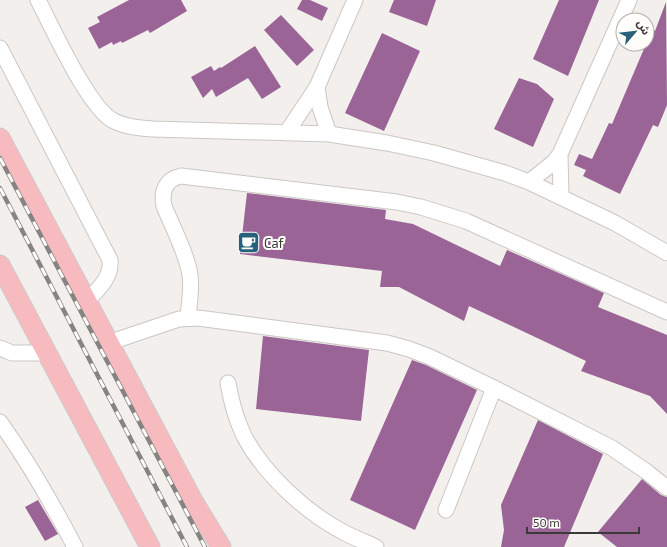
<svg xmlns="http://www.w3.org/2000/svg" width="667" height="547" viewBox="0 0 667 547" font-family="'Exo 2','Noto Sans Arabic',sans-serif">
	<style>
		.building { fill: #9a6497 }
		.lines { fill: none; stroke-linecap: round; stroke-linejoin: round }
		.minor-casing { stroke: #cbc7c4; stroke-width: 17 }
		.major-casing { stroke: #ccc; stroke-width: 21 }
		.minor { stroke: #fff; stroke-width: 15 }
		.major { stroke: #f7bbbf; stroke-width: 19 }
		.rail-casing { stroke: #868482; stroke-width: 4.5 }
		.rail { stroke: #fffdfa; stroke-width: 3; stroke-dasharray: 9; stroke-linecap: butt }
		.labels { text-anchor: middle; dominant-baseline: central; stroke-width: 4; stroke-linejoin: round; paint-order: stroke }
		.poi-label { font-size: 13px; fill: #3b3a39; stroke: #fffdfa; text-anchor: start }
	</style>
	<rect width="100%" height="100%" fill="#f3efec"/>
	<path class="building" d="M129,0H181L187,11L150,33L148,30L122,43L121,41L113,45L112,42L99,49L88,28L100,22L97,17Z
		M302,0H310L328,8L322,21L297,9Z
		M394,0H436L427,26L389,12Z
		M559,0H599L568,76L533,59Z
		M666,2L667,105L658,127L653,125L620,194L583,176L586,170L574,165L579,154L592,159L609,123L612,124L646,44H647L652,29L655,31Z
		M281,15L314,50L297,66L264,30Z
		M382,33L420,51L384,131L345,113Z
		M255,46L281,87L262,99L248,78L216,97L212,89L203,98L191,77L211,66L214,71L220,67L221,68Z
		M519,78L537,84L554,99L533,147L494,129Z
		M247,193L386,210L385,219L413,224L500,266L507,250L604,293L598,307L667,335V414L650,396L581,371L586,361L469,306L464,321L399,287H380L382,271L240,254Z
		M263,336L369,350L361,421L256,409Z
		M412,360L426,365L477,390L415,530L350,500Z
		M538,420L603,454L564,547H501L504,530L501,505Z
		M642,479L661,495L667,497V547H617L598,532Z
		M38,500L58,534L45,541L25,507Z"/>
	<g class="lines">
		<defs>
			<path id="minor" d="M38,0C52,27 89,109 114,121C126,127 140,128 153,129L329,134L387,143L434,153L505,173L529,182L615,223L667,253
				M0,48L110,260C112,278 97,290 86,302
				M317,87L320,107L329,134
				M287,132L317,87L355,0
				M560,154L561,196
				M529,182L554,162L560,154L629,0
				M188,318C189,304 192,289 190,275C187,254 172,226 164,206C161,191 166,179 181,176L397,202L421,207L466,221L667,312
				M108,343L179,319L198,318L387,343L409,349L430,357L494,388L612,448L647,472L667,488
				M0,348L12,353H47
				M228,383C231,401 236,419 244,436C264,474 306,513 345,533C355,538 365,542 376,547
				M0,422C29,463 52,503 75,547
				M446,510L494,388"/>
			<path id="major" d="M0,138L193,501L221,547
				M0,265L150,547"/>
		</defs>
		<use href="#minor" class="minor-casing"/>
		<use href="#major" class="major-casing"/>
		<use href="#minor" class="minor"/>
		<use href="#major" class="major"/>
		<defs>
			<path id="rail" d="M0,158L205,547
				M0,188L187,547"/>
		</defs>
		<use href="#rail" class="rail-casing"/>
		<use href="#rail" class="rail"/>
	</g>
	<defs>
		<symbol id="cafe-square" viewBox="-11 -11 22 22"><rect x="-9" y="-9" width="18" height="18" rx="4" fill="#27627a" stroke="#fffdfa"/><path d="M-5.5-4.5H6V0H3Q3 3.5 0 3.5H-2.5Q-5.5 3.5-5.5 0ZM3-3.2v2h1.7v-2ZM-6 4.5H4V6H-6Z" fill="#fff"/></symbol>
	</defs>
	<g fill-rule="evenodd">
		<use href="#cafe-square" x="236" y="230" width="25" height="25"/>
	</g>
	<g class="labels">
		<g class="poi-label">
			<text x="264" y="243">Caf</text>
		</g>
	</g>
	<g transform="translate(635 32) rotate(62)"><circle r="19" fill="#fffdfa" stroke="#b1afad"/>
	<path d="M0-3L7 15L0 10L-7 15Z" fill="#27627a"/>
	<text y="-6" font-size="11" font-weight="bold" text-anchor="middle" fill="#3b3a39">ش</text>
	</g>
	<path d="M527 527v6h112v-6" fill="none" stroke="#3b3a39" stroke-width="2"/>
	<text x="533" y="527" font-size="12" fill="#3b3a39" stroke="#fffdfa" stroke-width="3" paint-order="stroke">50 m</text>
</svg>
